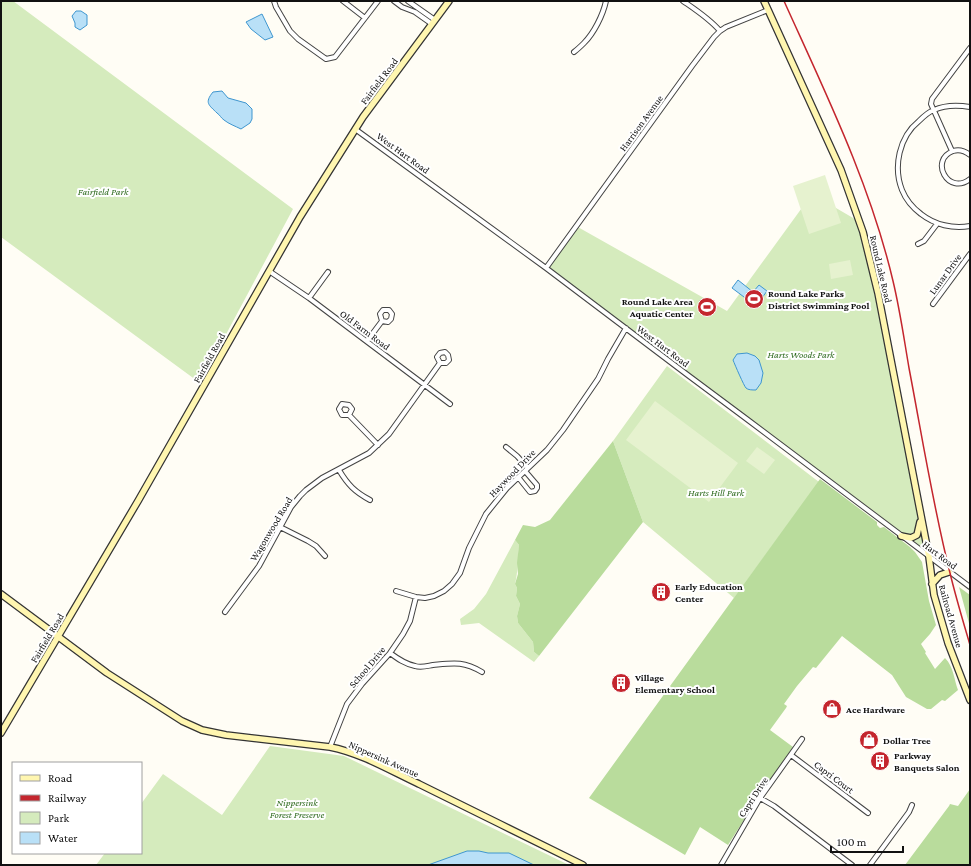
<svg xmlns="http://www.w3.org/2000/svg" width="971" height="866" viewBox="0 0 971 866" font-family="'Crimson Pro',serif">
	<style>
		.green { fill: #d5ebbd }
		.forest { fill: #b9dc9c }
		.pitch { fill: #e6f2cf }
		.water { fill: #b9e0f7; stroke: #3f96cf }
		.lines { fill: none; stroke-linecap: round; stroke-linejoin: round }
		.street-casing { stroke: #444; stroke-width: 6 }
		.secondary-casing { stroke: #333; stroke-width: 8 }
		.street { stroke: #fff; stroke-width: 4 }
		.secondary { stroke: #fff6b0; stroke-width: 5.5 }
		.rail { stroke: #c4262e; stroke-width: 1.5 }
		.labels { text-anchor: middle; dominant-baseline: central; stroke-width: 4; stroke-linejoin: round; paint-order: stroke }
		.street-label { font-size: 10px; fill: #111; stroke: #fff }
		.park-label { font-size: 10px; font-style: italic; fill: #2f6b1f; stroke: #fff }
		.poi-label { font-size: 10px; font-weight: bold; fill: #111; stroke: #fff; text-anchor: start }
	</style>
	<rect width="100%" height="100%" fill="#fffdf5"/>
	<path class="green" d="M1,1H13L293,209L200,383L1,237Z
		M812,194L860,222L929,557L546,268L576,226L727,311Z
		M667,366L819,482L734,598L643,522L613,441Z
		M515,540L519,545C518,559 518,572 515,584L517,588L516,596L520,604L517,616L518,623L533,642L534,652L539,656L534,662L479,623L461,625L460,619L474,609L486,594Z
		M270,746L344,756L569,865H96L105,853H141V804L163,774L222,815Z"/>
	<path class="forest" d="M613,441L643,522L539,656L534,652L533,642L518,623L517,616L520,604L516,596L517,588L515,584L518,574L517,563L519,545L515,540L523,525L535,527L550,520Z
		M820,479L877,522V525L880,528L884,527L910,547L915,552L922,562L929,601L936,625L930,634L921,644L926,652L925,653L935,669L945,658C954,667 954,680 958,690L945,701L942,700L931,709H927L906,697L892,675L842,636L816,668L813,667L797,686L784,704L787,706L786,708L770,730L793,747L763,790L728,845L700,827L685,855L589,798Z
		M959,587L970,595V627Z
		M970,789V865H905L949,806L950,804L958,806Z"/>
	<path class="pitch" d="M825,175L841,223L809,234L793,186Z
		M850,260L853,275L831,279L829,264Z
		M655,401L738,463L709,502L626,440Z
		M757,447L775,460L764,474L746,461Z"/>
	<path class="water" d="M76,11H81L87,15V25L80,30L75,27V23L72,16Z
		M262,14L273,37L265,40L251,29L246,22Z
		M222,91L228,98L246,103L252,109V119L250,123L241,129C235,126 229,124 224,120C221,118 220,115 217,113C209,105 204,103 213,92Z
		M738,280L753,292L759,285L767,291L756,306L732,288Z
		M747,353L755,356L759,360L763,373L761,383L756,390C752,390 748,390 746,388C744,386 735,365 733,360L737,354Z
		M467,851H479L488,853H509L534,865H428Z"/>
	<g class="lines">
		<defs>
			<path id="street" d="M274,1L276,7L290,31L298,39L326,59L335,57L378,1
				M343,1L365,18
				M394,1L402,7L415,12L432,24
				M408,1L435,20
				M683,1C696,10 710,19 720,31
				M574,52C578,49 581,46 584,43C594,33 603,15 606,1
				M970,107C958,105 945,105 934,110C928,112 923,117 919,121C899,137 893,167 902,190C906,200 913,208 921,214C935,225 953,229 970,226
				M355,129L546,268L689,376L744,417L970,587
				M952,151L931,104L932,99L970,48
				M970,155C965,151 959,149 953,151C929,160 948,196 970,179
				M918,244L924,241L937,224
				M546,268L692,66L714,37L720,31L726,27L768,10
				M269,271L309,298L450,404
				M309,298L328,272
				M933,304L970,254
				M367,341L382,321L388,322L391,319L392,314L389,310H383L380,314L382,321
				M349,415H342L339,409L342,404L349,405L352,409L349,415L378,445
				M506,447L517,456L528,468
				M339,470C348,485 355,492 370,500
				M518,477L530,492L535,491L537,488V485L525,471
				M280,527L308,541L316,546L325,556
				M396,591L416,597L425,598L434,596L444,591L452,584L460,573L469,548L486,514L507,488L547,450L563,430L598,379L608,359L626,328
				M225,612L259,566L284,520L291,507L300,496L306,490L322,478L369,453L389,434L440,363H446L449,360L448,355L445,352L440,353L437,357L440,363
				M390,653C398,659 405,664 415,666C421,668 427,666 433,665C454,663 463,661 482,672
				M330,747L347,704L362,684L390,653L403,634L410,621L416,597
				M791,755L868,813
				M760,798L774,806L852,865
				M721,865L760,798L802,739
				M870,865L909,812L912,805"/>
			<path id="secondary" d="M764,1L841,170L863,232L878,293L929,557L934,595L948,643L970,700
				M901,536L911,538L917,535L920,522
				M932,584L940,575L949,572
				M1,594L107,673L182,721L202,730L226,735L330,747C361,753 391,771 419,784C474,811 528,838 583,865
				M1,733L138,501L300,217L363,117L449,1"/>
		</defs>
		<use href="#street" class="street-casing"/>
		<use href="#secondary" class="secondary-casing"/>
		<use href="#street" class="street"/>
		<use href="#secondary" class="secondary"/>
		<path class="rail" d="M784,1C825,92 870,183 893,281C900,310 904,339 909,368C922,436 933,506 950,573C956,598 963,621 970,645"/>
	</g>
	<defs>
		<symbol id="stadium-disc" viewBox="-11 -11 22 22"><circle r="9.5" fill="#c4262e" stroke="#fff"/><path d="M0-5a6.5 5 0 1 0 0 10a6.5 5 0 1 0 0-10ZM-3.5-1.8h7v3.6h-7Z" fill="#fff"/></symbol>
		<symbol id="building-disc" viewBox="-11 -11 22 22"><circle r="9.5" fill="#c4262e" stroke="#fff"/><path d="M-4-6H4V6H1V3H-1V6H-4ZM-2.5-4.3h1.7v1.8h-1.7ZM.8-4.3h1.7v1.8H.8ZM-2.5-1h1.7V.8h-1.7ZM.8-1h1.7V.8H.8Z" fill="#fff"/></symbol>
		<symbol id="shop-disc" viewBox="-11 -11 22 22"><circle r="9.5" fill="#c4262e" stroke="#fff"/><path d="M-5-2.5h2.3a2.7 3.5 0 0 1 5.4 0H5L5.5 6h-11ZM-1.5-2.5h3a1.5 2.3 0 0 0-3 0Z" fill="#fff"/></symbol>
	</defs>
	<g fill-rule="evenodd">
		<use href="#stadium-disc" x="743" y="288" width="22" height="22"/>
		<use href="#stadium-disc" x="696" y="296" width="22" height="22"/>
		<use href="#building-disc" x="650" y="581" width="22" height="22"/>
		<use href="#building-disc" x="610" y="672" width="22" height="22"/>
		<use href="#shop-disc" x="821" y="698" width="22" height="22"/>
		<use href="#shop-disc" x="858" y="729" width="22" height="22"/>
		<use href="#building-disc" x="869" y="750" width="22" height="22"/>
	</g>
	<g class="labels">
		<g class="street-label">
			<text transform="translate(379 81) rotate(-53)">Fairfield Road</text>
			<text transform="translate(641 123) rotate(-54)">Harrison Avenue</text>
			<text transform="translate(403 153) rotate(36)">West Hart Road</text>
			<text transform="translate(881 269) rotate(77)">Round Lake Road</text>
			<text transform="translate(945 274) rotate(-54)">Lunar Drive</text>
			<text transform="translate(365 330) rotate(37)">Old Farm Road</text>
			<text transform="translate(663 346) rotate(37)">West Hart Road</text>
			<text transform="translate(209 358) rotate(-61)">Fairfield Road</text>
			<text transform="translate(512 473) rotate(-46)">Haywood Drive</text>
			<text transform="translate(271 529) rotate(-59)">Wagonwood Road</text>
			<text transform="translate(940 555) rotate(37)">Hart Road</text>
			<text transform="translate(951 616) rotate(74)">Railroad Avenue</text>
			<text transform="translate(47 638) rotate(-59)">Fairfield Road</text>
			<text transform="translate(367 667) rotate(-50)">School Drive</text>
			<text transform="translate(384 759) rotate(24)">Nippersink Avenue</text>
			<text transform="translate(834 777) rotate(37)">Capri Court</text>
			<text transform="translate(753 797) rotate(-57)">Capri Drive</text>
		</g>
		<g class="park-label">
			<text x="103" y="191">Fairfield Park</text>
			<text x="801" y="354">Harts Woods Park</text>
			<text x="716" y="492">Harts Hill Park</text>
			<text x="297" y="802">Nippersink<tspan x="297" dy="12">Forest Preserve</tspan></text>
		</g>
		<g class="poi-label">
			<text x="768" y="293">Round Lake Parks<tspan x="768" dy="12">District Swimming Pool</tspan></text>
			<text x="693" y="301" text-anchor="end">Round Lake Area<tspan x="693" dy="12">Aquatic Center</tspan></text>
			<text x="675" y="586">Early Education<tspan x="675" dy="12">Center</tspan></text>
			<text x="635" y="677">Village<tspan x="635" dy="12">Elementary School</tspan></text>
			<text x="846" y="709">Ace Hardware</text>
			<text x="883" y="740">Dollar Tree</text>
			<text x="894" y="755">Parkway<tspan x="894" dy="12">Banquets Salon</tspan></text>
		</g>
	</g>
	<rect width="971" height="866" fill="none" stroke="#111111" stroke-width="4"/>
	<rect x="12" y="762" width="130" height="92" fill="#ffffff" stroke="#a0a0a0"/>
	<rect x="20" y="775" width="20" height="6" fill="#fff6b0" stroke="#a0a0a0"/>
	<text x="48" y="782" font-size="12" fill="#111111">Road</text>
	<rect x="20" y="795" width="20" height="6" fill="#c4262e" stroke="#a0a0a0"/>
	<text x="48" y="802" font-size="12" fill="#111111">Railway</text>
	<rect x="20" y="812" width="20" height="12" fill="#d5ebbd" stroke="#a0a0a0"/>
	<text x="48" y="822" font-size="12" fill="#111111">Park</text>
	<rect x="20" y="832" width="20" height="12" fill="#b9e0f7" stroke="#a0a0a0"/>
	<text x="48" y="842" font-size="12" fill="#111111">Water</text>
	<path d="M831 846v6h72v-6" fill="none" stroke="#111111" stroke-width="2"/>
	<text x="837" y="846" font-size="12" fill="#111111" stroke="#ffffff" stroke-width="3" paint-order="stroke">100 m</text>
</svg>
